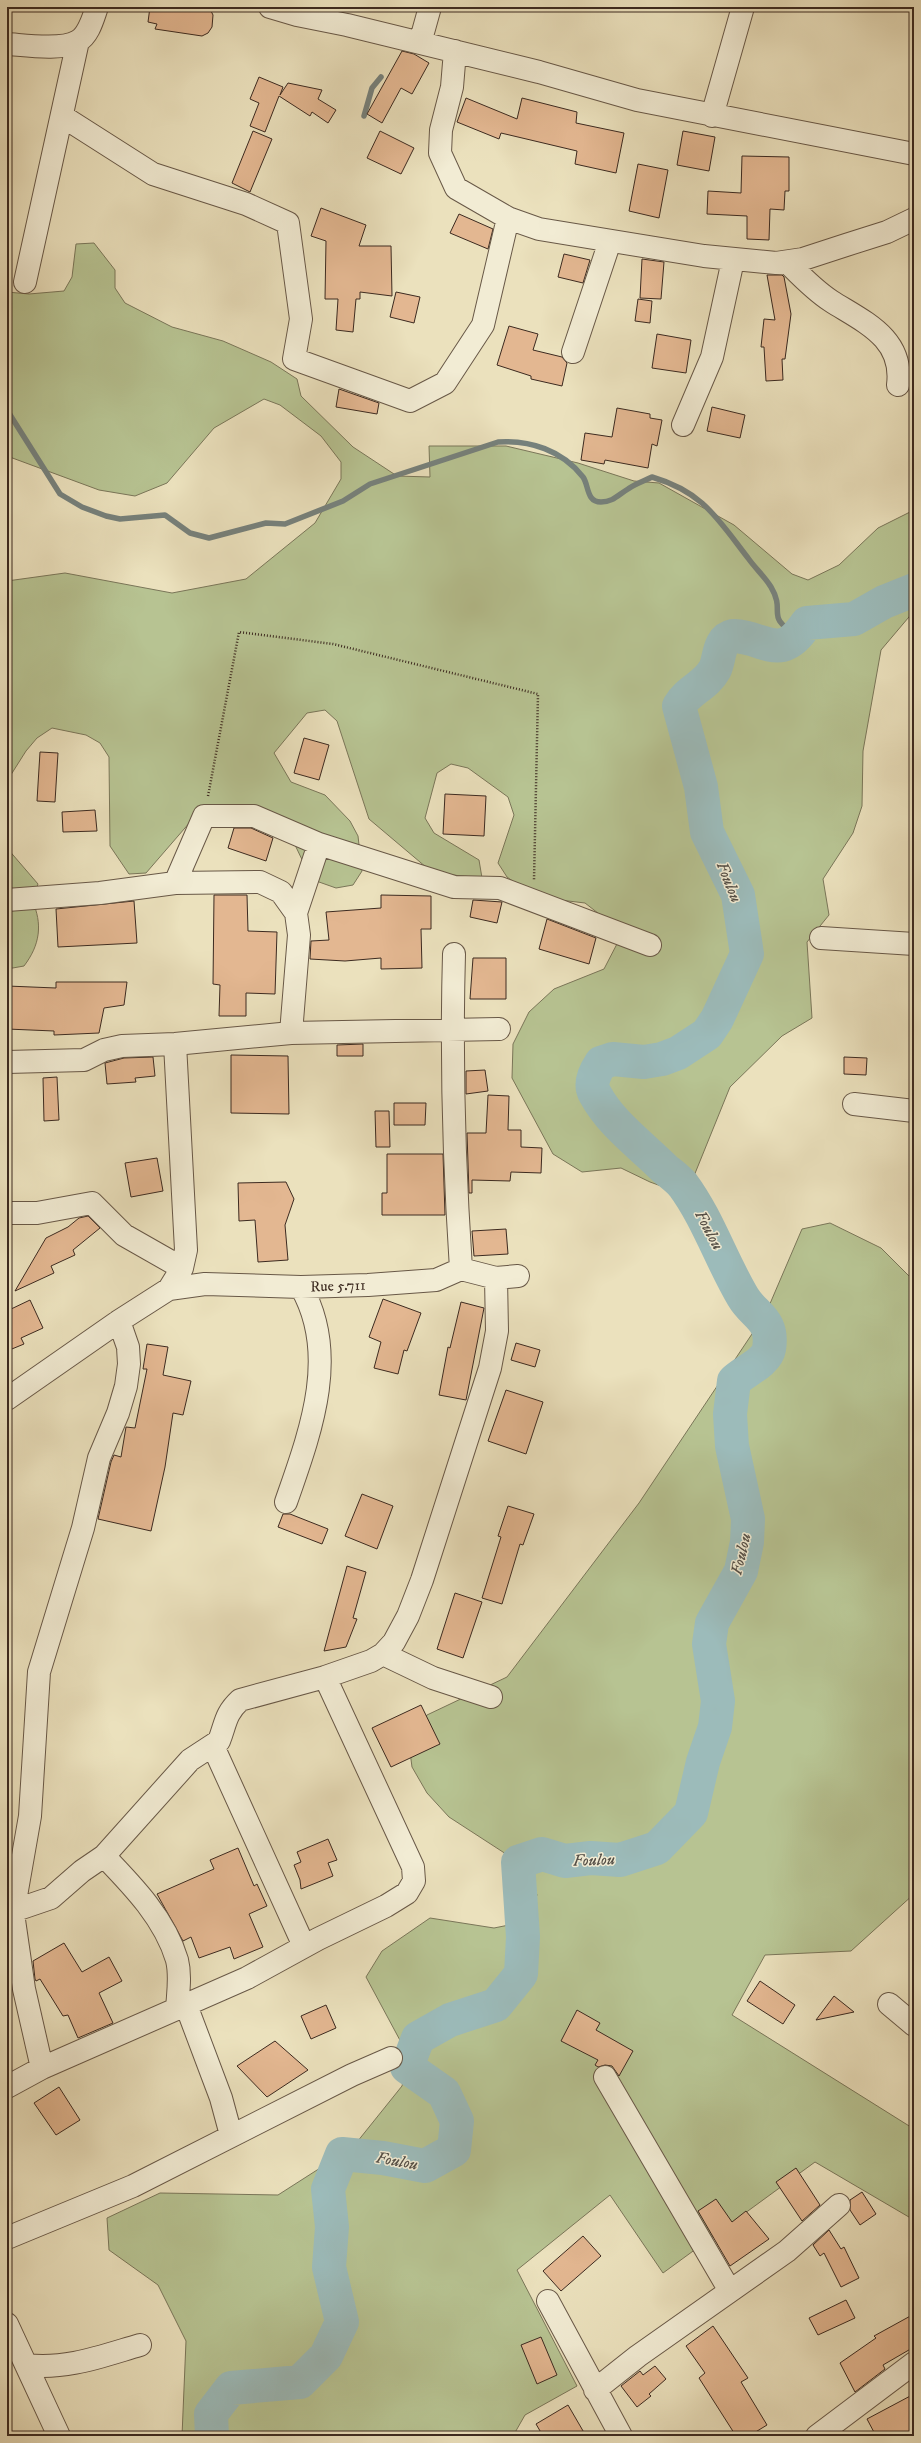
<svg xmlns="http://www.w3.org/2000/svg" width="921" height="2443" viewBox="0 0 921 2443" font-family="'IM FELL DW Pica',serif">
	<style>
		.green { fill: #b7c392; stroke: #7a7659 }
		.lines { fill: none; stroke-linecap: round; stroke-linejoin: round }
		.stream { stroke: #76817c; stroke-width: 5.5 }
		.river { stroke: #9cbbba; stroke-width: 34 }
		.building { fill: #e3b791; stroke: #3c2a20 }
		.minor-casing { stroke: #685847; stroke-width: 24 }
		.path { stroke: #3c2a20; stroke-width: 2.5; stroke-dasharray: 1 2; stroke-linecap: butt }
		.minor { stroke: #f2ecd4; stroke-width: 22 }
		.labels { text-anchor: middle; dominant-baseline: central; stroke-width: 3; stroke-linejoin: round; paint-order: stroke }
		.street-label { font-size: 15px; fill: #3c2a20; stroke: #f2ecd4 }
		.water-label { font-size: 16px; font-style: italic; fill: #544e46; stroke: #f2ecd4 }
	</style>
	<rect width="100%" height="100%" fill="#ebe1bd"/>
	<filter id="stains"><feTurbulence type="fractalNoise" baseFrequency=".005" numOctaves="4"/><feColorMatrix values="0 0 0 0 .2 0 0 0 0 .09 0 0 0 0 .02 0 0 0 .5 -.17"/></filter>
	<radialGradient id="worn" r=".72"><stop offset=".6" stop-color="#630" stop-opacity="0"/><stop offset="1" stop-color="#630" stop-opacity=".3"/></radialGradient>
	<path class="green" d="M94,243L115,270V288L125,303L172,327L223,341L271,362L297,379L301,396L353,447L397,476L430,477L429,446H506L578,463L634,481L659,483L734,525L792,574L808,580L839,565L878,528L914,510V611L881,650L863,751L862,806L853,833L823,879L829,915L807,942L812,1018L782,1036L730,1087L681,1208L672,1190L650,1182L621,1168L582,1172L553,1154L512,1078L513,1044L529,1012L554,989L604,969L619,940L612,924L585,903L535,897L507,877L498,863L514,815L508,797L468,768L451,764L437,773L425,818L434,833L479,860L482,878L433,873L369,819L337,721L325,710L307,713L274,753L291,782L325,795L350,821L358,836L362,871L353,885L336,888L319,882L307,870L284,822L255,805L222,808L191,821L146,873L129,874L110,846L109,757L100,743L86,735L52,728L37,738L26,751L7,781V581L65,573L172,593L246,579L315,523L341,479V462L321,436L280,405L264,399L214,428L167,483L135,496L99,490L7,456V292L29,294L64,291L72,277L76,244Z
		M7,848L38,884L32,900C43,924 40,945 24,966L7,969Z
		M830,1223L881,1248L914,1281V1894L851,1951L765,1955L732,2015L914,2129V2220L815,2162L663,2273L610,2195L517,2270L577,2386L525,2415L513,2436H182L186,2341L158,2285L109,2250L107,2218L160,2193L278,2195L353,2147L402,2086L409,2057L366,1977L382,1951L430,1918L494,1928L524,1922L537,1895L526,1867L449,1817L427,1793L412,1767L408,1737L427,1715L507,1677L639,1503L766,1313L802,1229Z"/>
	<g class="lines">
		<path class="stream" d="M364,116L372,88L381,77
			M7,410L60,494L82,507L106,516L120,519L165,515L190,533L209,538L266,523L285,524L343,501L370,484L498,442C530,440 562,450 583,477C589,485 586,502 601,502C613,502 618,495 628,489C635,484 644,481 652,477C703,492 717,518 748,558C755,568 765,577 771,587C787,614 763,615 798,636"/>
		<path class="river" d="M212,2436L211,2414L231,2388L300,2382L326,2356L342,2322L329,2267L332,2227L328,2189L342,2154L383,2158L425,2166L454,2150L457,2121L444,2093L407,2067L418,2038L450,2020L496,2005L521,1974L523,1937L518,1862L542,1854L565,1861L591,1858L620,1860L657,1848L691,1813L703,1762L715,1727L718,1701L709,1644L712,1623L741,1571L747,1542L748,1519L732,1446L730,1414L734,1381C743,1372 767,1362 769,1349C774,1319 754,1316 743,1297C721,1260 708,1219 683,1185C678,1179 671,1174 665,1169C641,1145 611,1124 595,1094C589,1084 595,1072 601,1063L613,1059L644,1062L662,1059L678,1053L707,1034L717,1019L747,954L738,895L707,832L701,787L679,706C688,690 706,686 715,669C720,659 718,639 733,636C738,635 745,638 751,639C780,649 788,650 807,623L854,619L884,602L914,590"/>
	</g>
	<path class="building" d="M150,7H209L213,15L212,27L208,33L202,36L155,29L157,24L148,22Z
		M402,51L414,54L429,63L412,94L401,88L382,123L367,114Z
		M259,77L283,87L280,95L288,83L322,90L318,99L336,110L328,123L312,112L310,116L279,96L265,132L250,126L259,103L250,99Z
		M466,98L517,119L522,98L577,112L576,123L624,133L616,173L575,164L577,151L501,133L499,139L457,122Z
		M253,131L272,139L250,192L232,183Z
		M380,131L414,148L401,174L367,158Z
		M683,131L715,137L709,171L677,165Z
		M742,156L789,157V191H785L784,210L770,209L769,240L747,239V216L707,214L708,191L741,193Z
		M638,164L668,170L659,218L629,211Z
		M321,208L366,225L359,246H391L392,296L360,292V299H356L353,332L336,330L338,299H325L326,241L311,236Z
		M459,214L493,229L488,249L450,233Z
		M564,254L590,260L583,283L558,277Z
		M642,259L664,262L661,299L640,298Z
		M767,275H782L784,277L791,314L785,359H782L783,380L766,381L764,347H761L764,319L775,320Z
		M396,292L420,297L414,323L390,317Z
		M638,299L652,301L650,323L635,321Z
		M509,326L538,334L533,350L562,357L567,363L562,386L531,379V376L497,365Z
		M657,334L691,340L686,373L652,368Z
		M339,389L379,403L377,414L336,407Z
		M712,407L745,415L740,438L707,431Z
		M617,408L650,414V418L662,420L657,446L652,444L648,468L605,460L604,464L581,460L585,433L612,437Z
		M304,738L329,745L319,780L294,773Z
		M40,752L58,753L55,802L37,801Z
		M445,794L486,796L484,836L443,834Z
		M95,810L97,831L63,832L62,812Z
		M234,828H251L273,838L266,861L228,848Z
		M214,895H247L248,931L277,932L275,994L246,993V1016H219L220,985L213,984Z
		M381,895L431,896V929H421L422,968L381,969V958L345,961L310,959L311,941L329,940L326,912L381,908Z
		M473,900L502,902L497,923L470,917Z
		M134,901L137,943L58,947L56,909Z
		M547,919L596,938L589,964L539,949Z
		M473,958H506V999H470Z
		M56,982H127L124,1005L104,1008L99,1033L54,1035V1031L7,1029V986L56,988Z
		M363,1044V1056H337V1045Z
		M231,1055L288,1056L289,1114L231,1113Z
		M153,1057L155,1076L135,1078L136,1082L107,1084L105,1063L124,1058Z
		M844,1057L867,1058L866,1075L844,1074Z
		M485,1070L488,1091L466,1094V1071Z
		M57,1077L59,1120L44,1121L43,1078Z
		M488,1095L509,1096L508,1130H521V1147L542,1148L541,1173L511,1172L510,1181L472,1180V1193H469L467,1133H486Z
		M394,1103H426L425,1125H394Z
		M375,1111H389L390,1147H376Z
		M387,1154H443L445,1215H382V1193H387Z
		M157,1158L163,1191L131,1197L125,1163Z
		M286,1182L294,1199L285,1225L288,1260L258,1262L255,1220L239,1221L238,1183Z
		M88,1216L100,1228L73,1250L75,1255L51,1266L54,1273L15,1291L46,1238L68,1227L79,1218Z
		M506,1229L508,1254L474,1256L472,1231Z
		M383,1299L421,1313L407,1351L404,1350L398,1374L374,1368L381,1342L369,1337Z
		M30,1300L43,1328L21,1338L24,1344L7,1351V1307L9,1310Z
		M461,1302L484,1308L466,1400L439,1395L448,1347L450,1348Z
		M516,1343L540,1350L535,1367L511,1360Z
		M147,1344L168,1347L163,1375L191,1381L183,1415L173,1413L165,1467L151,1531L98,1519L111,1462L114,1455L121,1457L126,1427L135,1428L147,1369H143Z
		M506,1390L543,1402L526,1454L488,1441Z
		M362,1494L393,1506L377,1549L345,1536Z
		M508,1506L534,1514L523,1545L520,1544L502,1604L482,1598L501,1537L498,1536Z
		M283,1514H290L328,1529L322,1544L278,1527Z
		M347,1566L366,1572L353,1618L357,1619L346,1647L324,1651Z
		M455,1593L482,1602L463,1658L437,1649Z
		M421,1705L440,1744L391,1767L372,1728Z
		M328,1839L337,1860L328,1863L333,1876L301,1889L300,1880L294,1865L301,1862L297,1852Z
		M238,1848L254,1886L257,1884L267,1906L249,1914L263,1947L234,1959L230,1947L199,1958L191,1937L183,1941L157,1894L214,1869L210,1860Z
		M64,1943L82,1972L109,1957L122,1981L99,1993L113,2023L78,2038L68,2015L63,2016L40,1979L36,1981L35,1979L33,1961Z
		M760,1981L795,2005L783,2024L747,2001Z
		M834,1996L854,2012L816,2020Z
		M326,2005L336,2028L311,2039L301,2016Z
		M577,2010L600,2023L596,2030L633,2051L619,2076L612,2066L605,2065L598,2067L595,2065L598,2060L561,2041Z
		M275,2041L308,2070L267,2097L237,2066Z
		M59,2087L80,2120L56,2135L34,2103Z
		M796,2168L820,2205L802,2221L776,2182Z
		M862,2192L876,2214L860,2225L850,2210V2200Z
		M716,2199L732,2222L746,2211L769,2239L730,2266L698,2211Z
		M829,2230L841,2249L844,2247L859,2278L841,2287L824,2253L820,2256L813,2245Z
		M583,2236L601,2256L561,2291L543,2271Z
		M846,2300L855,2318L818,2335L809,2318Z
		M914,2314V2347L883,2365L885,2369L855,2392L840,2363L876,2338L874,2336Z
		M713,2326L748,2378L741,2382L767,2425L749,2436H736L699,2378L705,2373L686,2346Z
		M541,2337L557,2375L537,2384L521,2345Z
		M655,2366L666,2379L649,2394L651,2396L637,2407L621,2386L640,2371L643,2375Z
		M914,2394V2436H876L867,2419Z
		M568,2405L586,2436H543L536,2424Z"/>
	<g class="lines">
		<defs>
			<path id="minor" d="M270,7L297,15L347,25L539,72L637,100L914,154
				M420,43L430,7
				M7,44C24,45 63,51 78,41C89,35 93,18 97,7
				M455,51L452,87L441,130L440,153L456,188L508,218L539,229L704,256L776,263L803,259L846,245L887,232L914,219
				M62,116L153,174L246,204L288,223L301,319L294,359L410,401L445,383L483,325L508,218
				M712,116L743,7
				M787,262C801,276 814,290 831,301C864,322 904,338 898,385
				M25,282L78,41
				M573,352L610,241
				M683,425L712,357L733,260
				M175,883L204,816H254L319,844L454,887L500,888L650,945
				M7,900L100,893L175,883L260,882L281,892L296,913L299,935L291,1033
				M296,913L319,844
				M821,938L914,944
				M7,1062L84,1060L104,1050L122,1046L175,1044L291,1033L499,1029
				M854,1104L914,1111
				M7,1213H37L92,1203L124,1235L182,1268
				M461,1269L496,1278L518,1276
				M169,1289L182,1268L186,1250L175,1044
				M7,1399L119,1321L169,1289L205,1284L301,1287L368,1285L436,1280L461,1269C454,1164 451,1059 454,954
				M286,1502C310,1433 340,1355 301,1287
				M383,1654L433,1678L491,1697
				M213,1746L304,1946
				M104,1856C133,1886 165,1919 177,1960C181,1976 178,1993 177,2009
				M7,1913L51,1898L82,1871L104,1856L190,1760L219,1741C226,1723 225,1714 240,1700L325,1677L371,1661L383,1654L394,1642L408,1616L422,1580L490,1368L497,1331L496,1278
				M889,2004L914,2025
				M186,2005L221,2098L231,2135
				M42,2068L24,1989L13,1913L30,1816L39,1672L83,1528L99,1458L118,1413L126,1386L129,1364L128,1347L119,1321
				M605,2077L730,2291
				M7,2087L42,2068L247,1978L318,1939L386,1906L407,1893L414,1881L413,1867L325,1677
				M7,2238L133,2186L352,2075L391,2058
				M548,2301L621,2436
				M7,2324L59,2436
				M26,2365C66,2370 102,2356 140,2345
				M595,2390L638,2356L787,2251L839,2205
				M817,2436L914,2363"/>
		</defs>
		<use href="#minor" class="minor-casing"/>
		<path class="path" d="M208,796L239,632L333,644L538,694L534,880"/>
		<use href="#minor" class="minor"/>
	</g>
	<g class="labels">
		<g class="street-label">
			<text transform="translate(338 1286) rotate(-2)">Rue 5.711</text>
		</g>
		<g class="water-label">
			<text transform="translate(729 882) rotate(68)">Foulou</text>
			<text transform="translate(709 1230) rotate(62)">Foulou</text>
			<text transform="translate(741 1554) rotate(-77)">Foulou</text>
			<text transform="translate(594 1860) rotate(-2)">Foulou</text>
			<text transform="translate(397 2161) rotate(10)">Foulou</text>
		</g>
	</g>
	<rect width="921" height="2443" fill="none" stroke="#ebe1bd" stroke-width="24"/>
	<rect x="8" y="8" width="905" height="2427" fill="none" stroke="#3c2a20" stroke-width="2"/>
	<rect x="12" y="12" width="897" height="2419" fill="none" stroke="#3c2a20"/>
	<rect width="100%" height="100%" filter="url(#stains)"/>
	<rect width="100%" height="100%" fill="url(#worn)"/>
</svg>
